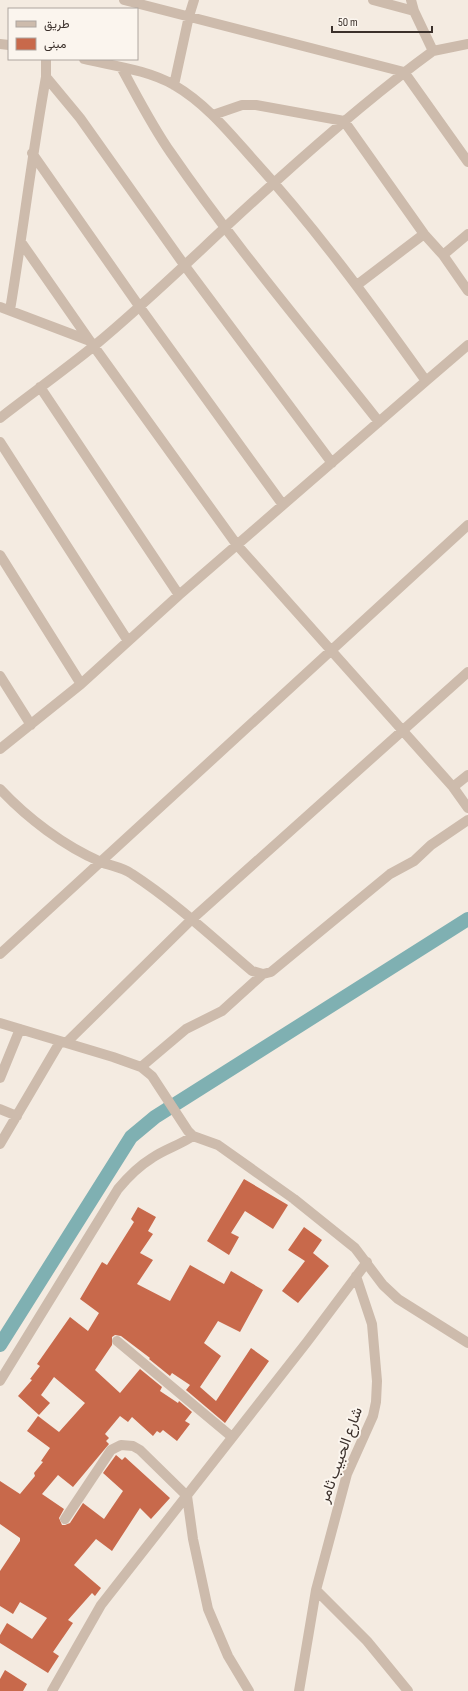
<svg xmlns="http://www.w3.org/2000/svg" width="468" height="1691" viewBox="0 0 468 1691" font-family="'Sofia Sans Condensed',Vazirmatn,sans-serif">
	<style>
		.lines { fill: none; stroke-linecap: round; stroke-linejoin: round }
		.canal { stroke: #7fb0b2; stroke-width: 14 }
		.building { fill: #c8694b }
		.minor { stroke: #cdbbac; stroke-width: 10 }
		.labels { text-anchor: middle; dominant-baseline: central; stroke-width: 4; stroke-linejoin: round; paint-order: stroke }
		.street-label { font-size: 15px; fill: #3b302b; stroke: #fbf5ee }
	</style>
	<rect width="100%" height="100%" fill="#f4ebe1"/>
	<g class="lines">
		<path class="canal" d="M0,1345L131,1137L155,1117L468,919"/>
	</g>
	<path class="building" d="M244,1179L288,1205L273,1229L245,1211L231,1233L239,1237L229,1255L207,1241Z
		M138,1207L156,1217L148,1231L153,1234L140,1253L153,1260L137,1284L170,1301L190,1265L224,1284L231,1271L263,1290L240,1332L218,1321L204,1343L221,1356L200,1387L216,1401L251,1348L269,1361L225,1423L186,1390L190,1385L172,1373L170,1376L149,1359L150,1358L121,1336L115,1335L112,1337V1345L95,1370L120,1393L140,1369L162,1387L160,1391L178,1403L179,1401L192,1412L185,1421L190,1424L177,1441L163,1430L160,1433L157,1431L153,1436L132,1417L128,1422L120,1416L105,1434L109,1438L106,1441L109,1444L73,1487L58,1475L42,1494L64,1509L59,1518L62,1525H65L70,1523L83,1503L104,1519L123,1491L103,1473L116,1455L122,1460L125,1457L170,1498L151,1519L140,1508L112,1551L96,1539L74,1565L101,1588L95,1596L92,1593L68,1620L73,1623L53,1652L59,1656L48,1673L0,1643V1635L7,1623L32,1639L47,1618L20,1602L13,1614L0,1606V1571L20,1541V1538L0,1524V1481L20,1494L35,1476L34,1473L43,1462L41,1461L50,1448L27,1431L38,1416L59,1432L85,1403L54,1377L41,1395L50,1403L39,1415L18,1396L32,1380L30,1379L40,1366L37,1364L70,1317L88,1331L99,1313L80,1299L102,1262L107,1265L134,1222L131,1219Z
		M304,1227L322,1240L313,1253L329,1266L298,1303L282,1291L305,1261L288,1250Z
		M5,1670L27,1684L23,1691H0V1679Z"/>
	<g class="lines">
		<path class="minor" d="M124,0L404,72L468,162
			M373,0L414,11
			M0,44L9,45
			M433,51L468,44
			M46,59V77L80,118L185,266L332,463
			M121,67C137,96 152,126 171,153C235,246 309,333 379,422
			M174,85L189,16L194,0
			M213,115L242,105H256L344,121L424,234L443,255
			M32,153L139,306L283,505
			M468,234L443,255L468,291
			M21,242L90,341
			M357,285L424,234
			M0,307L90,341L237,545L403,731L453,787L468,808
			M10,310C23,232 32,154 46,77
			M426,381L468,345
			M40,387L179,595
			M0,418C31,394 63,371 94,346C157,294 214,236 275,182C326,136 378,91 433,51L414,11L411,0
			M0,442L128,641
			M0,555L81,684
			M0,676L31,725
			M0,749L81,684L179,595L426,381C371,304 315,227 251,157C228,131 205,103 174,85C148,70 114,66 84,59
			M453,787L468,775
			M0,789C27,818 64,846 101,862C111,866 122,867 132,874C175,902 213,938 252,971L263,974L271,972L390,874L414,861L431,845L468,820
			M0,954L468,525
			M0,1023L113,1057L141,1067L152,1076L188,1131L193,1136L218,1145L294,1199L355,1248L383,1285L398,1299L468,1343
			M66,1043L191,920L468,672
			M141,1067L186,1029L222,1011L263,974
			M0,1078L20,1029
			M0,1109L17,1116
			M0,1144L60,1042
			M117,1341L232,1437
			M0,1381L118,1189C128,1177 139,1166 152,1158C165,1149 180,1145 193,1136
			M65,1519L111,1450L121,1445L133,1446L140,1450L187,1496L193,1539L208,1609L228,1656L249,1691
			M316,1590L367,1641L408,1691
			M52,1691L101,1605L307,1342L367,1262
			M299,1691L316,1590L347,1474L373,1416L376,1402L377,1381L372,1324L356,1276"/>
	</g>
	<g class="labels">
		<g class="street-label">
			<text transform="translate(341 1455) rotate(-70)">شارع الحبيب ثامر</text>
		</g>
	</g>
	<rect x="8" y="8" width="130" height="52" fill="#fbf5ee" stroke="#aea6a0"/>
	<rect x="16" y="21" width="20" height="6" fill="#cdbbac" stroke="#aea6a0"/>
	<text x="44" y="28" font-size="12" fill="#3b302b">طريق</text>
	<rect x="16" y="38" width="20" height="12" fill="#c8694b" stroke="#aea6a0"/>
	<text x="44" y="48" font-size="12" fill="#3b302b">مبنى</text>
	<path d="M332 26v6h100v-6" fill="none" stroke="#3b302b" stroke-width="2"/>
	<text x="338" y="26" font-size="12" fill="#3b302b" stroke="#fbf5ee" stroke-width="3" paint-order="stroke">50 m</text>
</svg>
